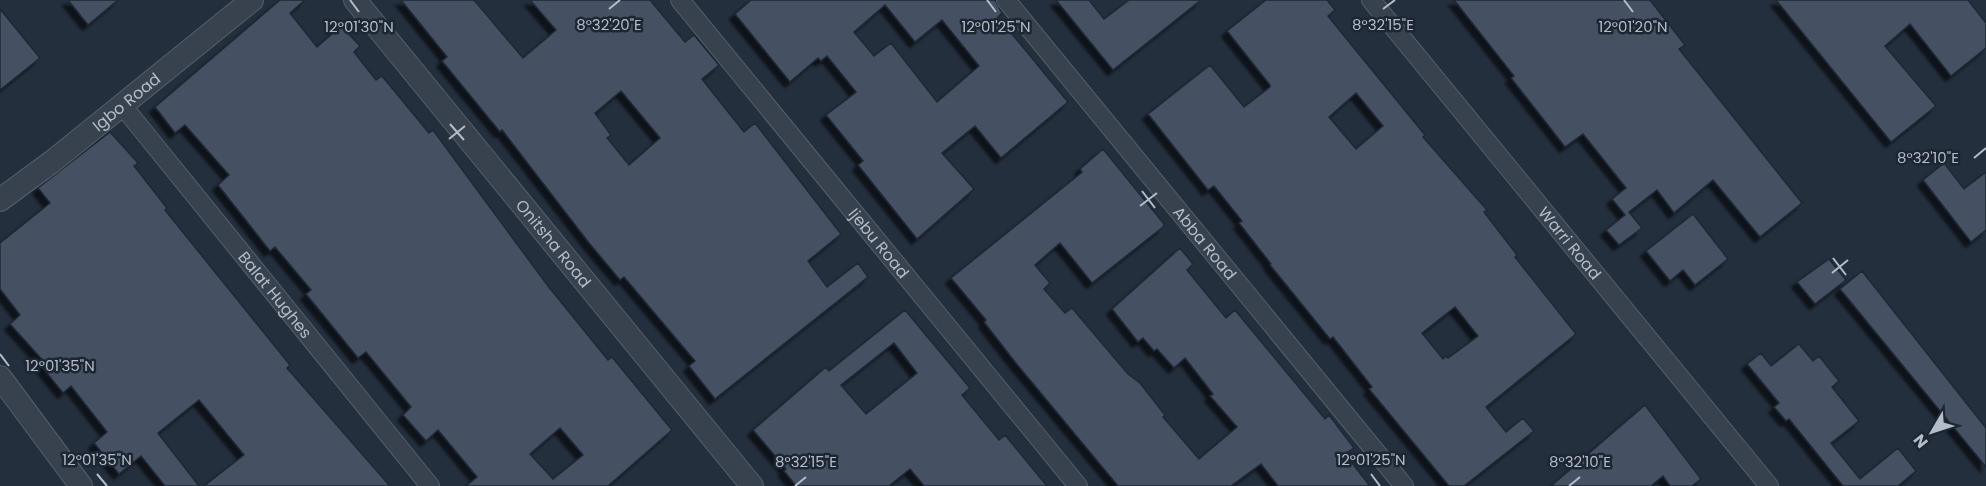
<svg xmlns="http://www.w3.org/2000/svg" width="1986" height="486" viewBox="0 0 1986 486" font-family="Poppins,sans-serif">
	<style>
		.building { fill: #455162; stroke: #1f2835; stroke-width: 1.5; fill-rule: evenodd; filter: url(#shadow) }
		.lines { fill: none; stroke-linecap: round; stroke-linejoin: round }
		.minor-casing { stroke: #565f6c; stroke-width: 20 }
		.tertiary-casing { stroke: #565f6c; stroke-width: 24 }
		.minor { stroke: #38414e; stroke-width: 18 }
		.tertiary { stroke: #38414e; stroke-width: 22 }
		.ticks { fill: none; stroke: #b4bcc9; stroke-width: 2 }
		.labels { text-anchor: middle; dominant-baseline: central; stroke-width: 5; stroke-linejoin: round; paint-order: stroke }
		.street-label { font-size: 16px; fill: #b4bcc9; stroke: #1d2633 }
		.ticks-label { font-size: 15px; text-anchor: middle; fill: #b4bcc9; stroke: #1d2633; stroke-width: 5; stroke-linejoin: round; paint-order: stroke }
	</style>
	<defs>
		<filter id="shadow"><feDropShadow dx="-5.5" dy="5.5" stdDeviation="1.5" flood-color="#0009"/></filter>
	</defs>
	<rect width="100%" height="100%" fill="#242f3e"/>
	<path class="building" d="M68,0H118L88,25Z
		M280,0H305L290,13L317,47L341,26L360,46L354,52L376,80L382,76L429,133L433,130L548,286L608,360L612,357L672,430L608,486H466L477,477L438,430L426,441L403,415L411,407L366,352L358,358L306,294L311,290L275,247L270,251L218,185L229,175L185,125L175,133L155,107ZM560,428L583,455L553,479L530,454Z
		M401,0H474L523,58L556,30L530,0H650L685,42L694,35L719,65L702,79L744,132L755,123L841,234L808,261L827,287L858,263L868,277L715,399L689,366L695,361L624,277L620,280L589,243L502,130L500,132L442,61L447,57ZM621,91L660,138L629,165L607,138L611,135L595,113Z
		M751,0H995L1002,13L998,17L1068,102L1001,158L975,126L942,153L974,189L917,239L858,165L863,161L826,115L856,92L827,56L821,61L818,58L790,82L735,14ZM885,5L915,42L942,20L979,66L937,102L891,43L874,56L854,32Z
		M1056,0H1089L1104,19L1129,0H1201L1113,70Z
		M1266,0H1327L1335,10L1328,16L1425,135L1423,137L1487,210L1484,212L1517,255L1515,257L1576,334L1486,407L1506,432L1523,418L1534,431L1464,486H1449L1369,389L1372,387L1333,337L1330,339L1270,265L1271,264L1239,223L1242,221L1214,186L1208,190L1148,114L1210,65L1244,107L1270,87V85L1227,31ZM1356,93L1383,126L1356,149L1329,117ZM1455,307L1478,336L1448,358L1446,356L1443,359L1422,333Z
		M1454,0H1650L1685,45L1679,49L1802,203L1760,237L1713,180L1674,213L1657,190L1629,212L1642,228L1619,245L1606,230L1625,215L1612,199L1626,188L1583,134L1565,147L1511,78L1514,76Z
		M1776,0H1968L1986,23V48L1951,76L1910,24L1885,46L1936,106L1891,142Z
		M0,9L40,58L0,90Z
		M110,132L138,163L134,166L167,208L165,210L290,365L287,368L390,486H204L244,455L199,400L158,433L199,486H165L141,456L119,474L94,443L107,432L71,386L63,393L42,367L46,364L10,324L20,315L0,289V243L50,203L38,188Z
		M1103,149L1164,224L1163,227L1092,283L1060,243L1035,265L1050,283L1044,289L1065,313L1072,308L1128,374L1140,383L1165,415L1163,417L1199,459L1237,427L1210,396L1213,394L1185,358L1174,368L1157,349L1154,351L1143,338L1138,342L1112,309L1180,248L1193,264L1187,270L1226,318L1235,310L1325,419L1329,415L1354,448L1345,454L1370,486H1278L1261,464L1231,486H1118L1015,362L984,322L986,320L951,278L1082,172L1080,169Z
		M1944,163L1964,189L1986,172V230L1971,242L1923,180Z
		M1693,214L1728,259L1695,285L1683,270L1670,281L1646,251Z
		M1829,259L1846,280L1815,304L1797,282Z
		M1862,271L1986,428V467L1840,289Z
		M905,310L970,388L962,395L999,440L1005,435L1047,486H924L910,469L889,486H796L784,471L786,469L753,430L826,367L829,371ZM894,343L917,373L866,414L841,385Z
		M1799,344L1813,361L1819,356L1839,381L1832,387L1859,421L1831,443L1860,479L1898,448L1916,471L1898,486H1843L1789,419L1786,421L1774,407L1779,403L1747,364L1761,353L1771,366Z
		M1645,405L1701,479L1692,486H1670L1663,476L1651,486H1551Z"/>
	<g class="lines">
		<defs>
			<g id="minor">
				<path id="s1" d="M680,0L1078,486"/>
				<path id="s2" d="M1006,0L1404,486"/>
				<path id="s3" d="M1371,0L1769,486"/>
				<path id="s4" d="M122,105L430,486"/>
			</g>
			<g id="tertiary">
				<path id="s5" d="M355,0L752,486"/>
				<path id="s6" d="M0,200L53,161L252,0"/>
				<path d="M0,377L81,486"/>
			</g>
		</defs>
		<use href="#minor" class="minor-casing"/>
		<use href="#tertiary" class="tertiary-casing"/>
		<use href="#minor" class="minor"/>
		<use href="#tertiary" class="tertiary"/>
	</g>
	<path class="ticks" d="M350,0L359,12M987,0L996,12M1624,0L1633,12M609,9L620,0M1383,9L1395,0M450,124L464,140M449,139L465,126M1974,158L1986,148M1142,191L1155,208M1140,206L1157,193M1833,258L1846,275M1832,273L1848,260M0,354L9,366M97,474L107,486M1371,474L1380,486M795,486L806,477M1569,486L1580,477"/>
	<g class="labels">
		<g class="street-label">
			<text stroke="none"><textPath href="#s6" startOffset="160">Igbo Road</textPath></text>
			<text stroke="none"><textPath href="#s3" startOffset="314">Warri Road</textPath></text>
			<text stroke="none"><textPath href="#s5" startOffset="314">Onitsha Road</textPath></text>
			<text stroke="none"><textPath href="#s1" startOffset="314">Ijebu Road</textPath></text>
			<text stroke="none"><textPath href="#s2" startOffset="314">Abba Road</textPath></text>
			<text stroke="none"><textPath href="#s4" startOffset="244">Balat Hughes</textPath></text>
		</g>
	</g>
	<g class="ticks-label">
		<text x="609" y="30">8°32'20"E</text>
		<text x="1383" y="30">8°32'15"E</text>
		<text x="996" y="32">12°01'25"N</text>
		<text x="359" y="32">12°01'30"N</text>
		<text x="1633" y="32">12°01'20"N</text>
		<text x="1928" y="163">8°32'10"E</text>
		<text x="60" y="371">12°01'35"N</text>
		<text x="97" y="465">12°01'35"N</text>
		<text x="1371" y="465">12°01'25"N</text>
		<text x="806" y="467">8°32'15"E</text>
		<text x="1580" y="467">8°32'10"E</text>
	</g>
	<g transform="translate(1932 432) rotate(231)" stroke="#1d2633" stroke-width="4.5" paint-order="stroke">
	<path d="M0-4.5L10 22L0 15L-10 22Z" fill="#b4bcc9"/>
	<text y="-9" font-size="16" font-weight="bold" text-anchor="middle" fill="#b4bcc9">N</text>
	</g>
</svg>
